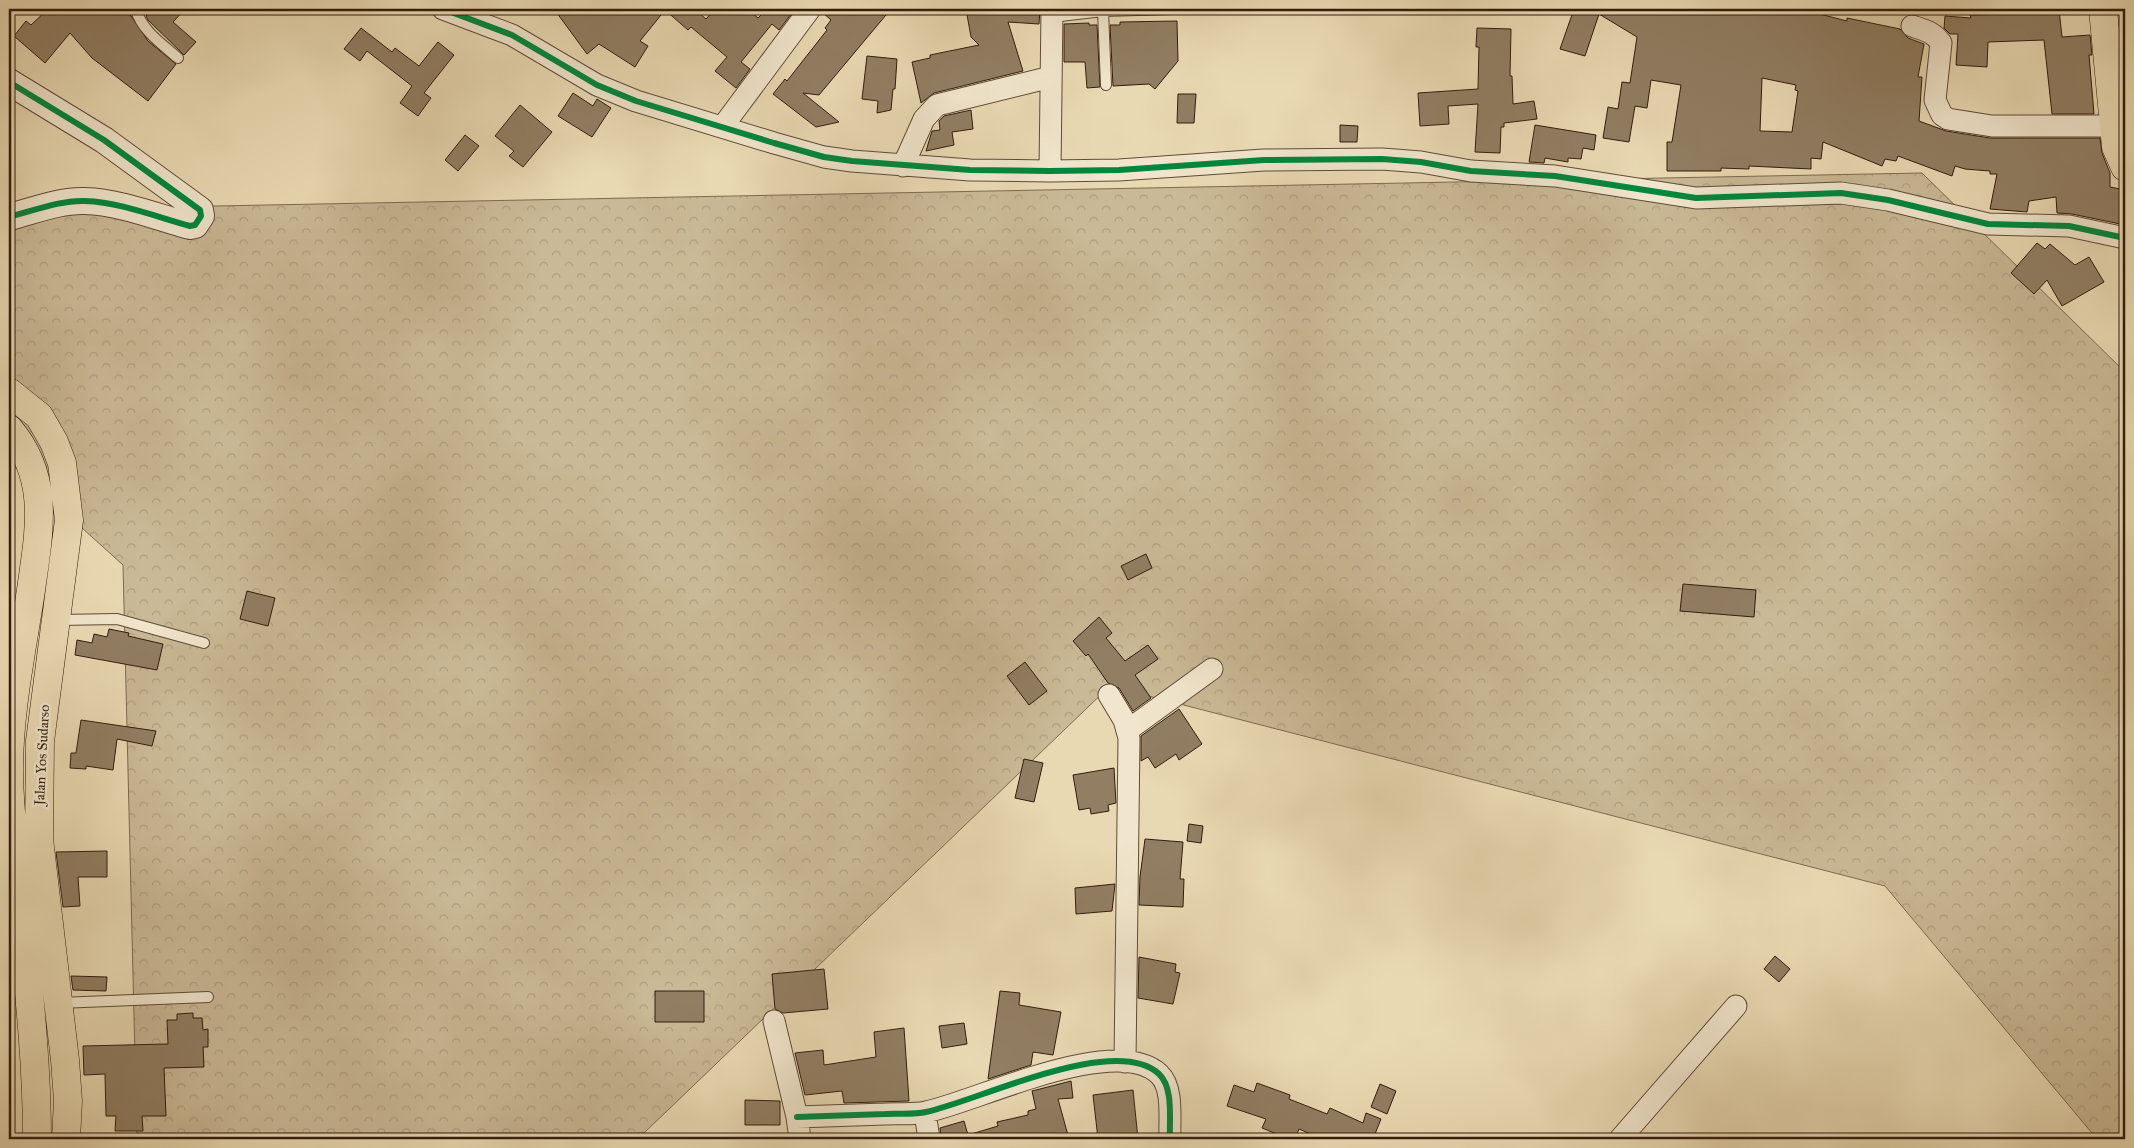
<svg xmlns="http://www.w3.org/2000/svg" width="2134" height="1148" viewBox="0 0 2134 1148" font-family="'IM FELL Great Primer',serif">
	<style>
		.forest { fill: url(#forest-crowns); stroke: #7e6a52 }
		.building { fill: #917e63; stroke: #321c0e; fill-rule: evenodd }
		.lines { fill: none; stroke-linecap: round; stroke-linejoin: round }
		.service-casing { stroke: #604b37; stroke-width: 12 }
		.minor-casing { stroke: #604b37; stroke-width: 23 }
		.tertiary-casing { stroke: #604b37; stroke-width: 28 }
		.trunk-casing { stroke: #321c0e; stroke-width: 29 }
		.service { stroke: #f1e6cd; stroke-width: 10 }
		.minor { stroke: #f1e6cd; stroke-width: 21 }
		.tertiary { stroke: #f1e6cd; stroke-width: 26 }
		.trunk { stroke: #e9d9b2; stroke-width: 28 }
		.cycleway-casing { stroke: #f1e6cd; stroke-width: 9 }
		.cycleway { stroke: #00873e; stroke-width: 6 }
		.labels { text-anchor: middle; dominant-baseline: central; stroke-width: 5; stroke-linejoin: round; paint-order: stroke }
		.street-label { font-size: 14px; fill: #321c0e; stroke: #f1e6cd }
	</style>
	<defs>
		<pattern id="forest-crowns" width="20" height="18" patternUnits="userSpaceOnUse" patternTransform="scale(1.25)"><rect width="20" height="18" fill="#cab996"/><path d="M2 6a3 3 0 1 1 6 0M12 15a3 3 0 1 1 6 0" fill="none" stroke="#ae9e80"/></pattern>
	</defs>
	<rect width="100%" height="100%" fill="#e9d9b2"/>
	<filter id="stains"><feTurbulence type="fractalNoise" baseFrequency=".004" numOctaves="4"/><feColorMatrix values="0 0 0 0 .2 0 0 0 0 .09 0 0 0 0 .02 0 0 0 .5 -.17"/></filter>
	<radialGradient id="worn" r=".72"><stop offset=".6" stop-color="#630" stop-opacity="0"/><stop offset="1" stop-color="#630" stop-opacity=".3"/></radialGradient>
	<path class="forest" d="M1922,173L2125,372V1139H2097L1885,886L1110,686L644,1133L551,1139H137L123,565L9,462V210Z"/>
	<path class="building" d="M48,9H122L131,16L148,41L176,64L148,101L92,58L70,33L45,63L14,36L26,21L31,25Z
		M152,9H185L173,22L196,42L184,55L148,20L146,16Z
		M554,9H694L706,19L715,9H747L758,18L761,15L753,9H795L779,30L772,24L741,62L750,69L736,88L715,71L727,57L691,27L688,30L665,10L640,41L648,46L635,67L599,44L587,54Z
		M822,9H891L819,95L803,93L839,122L816,127L773,94L785,79L787,81L827,30L825,28L831,20L822,12Z
		M966,9H1040L1039,24L1008,22L1023,71L934,93L921,103L912,62L930,58V55L979,45L971,37Z
		M1574,9H1800L1847,21V18L1900,29L1908,38L1924,44L1918,77H1922L1919,121L1946,131L1990,138H2100L2102,153L2110,173V187L2125,190V225L2072,214L2057,213L2056,197L2029,201L2027,212L1990,209L1997,174H1990V171L1965,169L1955,166L1952,176L1898,156L1896,161L1885,159L1882,166L1823,142L1821,159L1811,158V169L1749,166V169L1721,168V171H1667V142H1672L1681,85L1651,80L1647,108L1635,106L1629,142L1603,138L1608,107L1618,109L1622,82L1630,83L1637,37L1599,14L1585,56L1560,49ZM1762,78L1796,85L1795,90L1798,91L1792,132L1760,131Z
		M2009,9H2059L2062,37L2090,35L2092,55H2089L2094,114H2052L2044,40L1988,42L1987,67L1956,65L1958,34H1950L1944,28L1945,16L1971,18L1970,15L2009,14Z
		M1177,21L1178,61L1155,89L1149,84L1113,86L1110,25H1120V22Z
		M1089,23V25H1097L1100,87L1087,88L1085,62H1064V24Z
		M361,28L392,52L395,48L419,66L438,42L454,55L424,93L431,98L418,116L400,103L412,86L367,51L360,61L344,49Z
		M1477,28L1511,29L1510,76H1512L1513,104L1534,101L1537,119L1504,123V127H1501L1500,153L1475,152L1478,104L1448,106L1449,124L1420,126L1418,93L1478,89L1479,47H1476Z
		M867,56L897,59L895,89H893L891,110L877,113L878,101L862,99Z
		M573,93L593,106L597,99L611,108L592,137L558,116Z
		M1178,94H1196L1194,123H1177Z
		M520,105L552,132L523,167L509,156L514,151L495,136Z
		M971,110L973,129L952,132L954,145L926,151L932,131L940,130L939,121L944,116Z
		M1340,125L1358,126L1357,142H1340Z
		M1535,125L1596,135L1594,150L1583,148L1581,159L1568,158V162L1545,158L1544,163L1529,162Z
		M465,135L479,146L458,171L445,160Z
		M2037,243L2045,249L2050,244L2075,265L2089,257L2104,282L2062,306L2047,280L2034,294L2011,273Z
		M1146,554L1152,568L1128,580L1121,566Z
		M1683,584L1756,590L1754,617L1680,611Z
		M247,591L275,598L268,626L240,619Z
		M1099,617L1112,633L1106,638L1125,661L1148,645L1158,659L1135,675L1151,698L1133,711L1119,688L1108,683L1088,654L1086,656L1073,641Z
		M109,629L129,633L128,636L163,644L157,670L75,655L77,640L92,643L94,634L107,637Z
		M1025,662L1047,691L1029,705L1007,676Z
		M1179,709L1202,744L1179,760L1176,754L1155,768L1148,757L1141,761V736Z
		M81,720L156,731L152,746L117,739L113,770L86,766V769L70,768L71,753H76Z
		M1024,759L1043,763L1034,802L1015,798Z
		M1114,768L1116,803L1108,805L1109,811L1091,814L1090,808L1079,810L1073,775Z
		M1189,824L1203,826L1201,843L1187,841Z
		M1145,839L1183,842L1180,879H1184L1183,907L1139,905L1140,877Z
		M107,851V877H78L80,906L63,907L56,852Z
		M1115,884L1112,911L1076,914L1075,888Z
		M1775,956L1790,969L1779,982L1764,969Z
		M1139,957L1176,964L1175,972L1180,973L1173,1004L1138,998Z
		M824,969L828,1009L783,1013L775,1009L772,974Z
		M71,976L107,977L106,991L73,990Z
		M655,991H704V1022H655Z
		M1000,991L1020,993L1019,1005L1061,1012L1053,1055L1033,1052L1031,1065L988,1079Z
		M193,1013V1018H202L203,1030L208,1029V1047H203L204,1067L164,1068L166,1116H142L143,1131H115L116,1116H106L105,1074L84,1075L83,1046L168,1044L167,1020H177V1014Z
		M964,1023L967,1044L942,1048L939,1026Z
		M904,1028L909,1101L844,1103L842,1091L805,1095L795,1053L823,1050L824,1065L876,1057L874,1032Z
		M1071,1081L1073,1098L1058,1099L1069,1139H941L940,1128L964,1121L968,1135L998,1126L997,1122L1028,1115V1111L1036,1109L1032,1091Z
		M1257,1083L1290,1095L1289,1099L1327,1114L1330,1108L1363,1123L1366,1113L1381,1119L1373,1139H1322L1299,1129L1295,1139H1289L1262,1128L1266,1119L1227,1106L1234,1085L1254,1092Z
		M1380,1084L1396,1091L1387,1114L1371,1107Z
		M1133,1090L1138,1139H1098L1093,1095Z
		M745,1100L780,1101V1125H745Z"/>
	<g class="lines">
		<defs>
			<path id="service" d="M136,9C141,30 162,44 178,58
				M1103,11L1106,85
				M1052,17L1103,11L1173,9
				M58,620L117,619L204,643
				M59,1003L208,997"/>
			<path id="minor" d="M443,9L512,35L597,85L636,101L774,143L824,157L852,161L970,170L1050,171L1119,170L1264,160L1382,159L1421,162L1471,171L1555,176L1696,198L1841,193L1888,200L1988,224L2069,226L2125,238
				M1912,26C1924,30 1934,32 1941,43L1935,100L1942,115L1948,119L1992,126H2113
				M723,126L810,9
				M903,166L924,119L937,105L1051,77
				M1050,171L1052,9
				M1109,695L1124,720L1129,738L1125,1062
				M1128,730L1212,669
				M774,1021L797,1117L800,1139
				M925,1113L929,1139
				M797,1117C827,1116 856,1115 885,1114C898,1113 913,1115 926,1112C978,1101 1115,1033 1159,1074C1174,1088 1169,1120 1170,1139
				M1620,1139L1736,1006"/>
			<path id="tertiary" d="M9,82L104,140L200,210L201,216L195,225L190,226C157,217 120,202 85,201C60,200 33,211 9,217"/>
			<path id="trunk" d="M2103,9L2116,147L2125,167
				M9,392L39,416L54,442L62,463L69,520L40,741L39,839L65,1060L68,1101L66,1139
				M9,429C51,478 39,532 31,590C22,650 9,710 9,770C9,811 15,851 19,891C27,974 37,1056 37,1139"/>
		</defs>
		<use href="#service" class="service-casing"/>
		<use href="#minor" class="minor-casing"/>
		<use href="#tertiary" class="tertiary-casing"/>
		<use href="#trunk" class="trunk-casing"/>
		<use href="#service" class="service"/>
		<use href="#minor" class="minor"/>
		<use href="#tertiary" class="tertiary"/>
		<use href="#trunk" class="trunk"/>
		<defs>
			<path id="cycleway" d="M443,9L512,35L597,85L636,101L774,143L824,157L852,161L970,170L1050,171L1119,170L1264,160L1382,159L1421,162L1471,171L1555,176L1696,198L1841,193L1888,200L1988,224L2069,226L2125,238
				M9,82L104,140L200,210L201,216L195,225L190,226C157,217 120,202 85,201C60,200 33,211 9,217
				M797,1117C827,1116 856,1115 885,1114C898,1113 913,1115 926,1112C978,1101 1115,1033 1159,1074C1174,1088 1169,1120 1170,1139"/>
		</defs>
		<use href="#cycleway" class="cycleway-casing"/>
		<use href="#cycleway" class="cycleway"/>
	</g>
	<g class="labels">
		<g class="street-label">
			<text transform="translate(42 755) rotate(-87)">Jalan Yos Sudarso</text>
		</g>
	</g>
	<rect width="2134" height="1148" fill="none" stroke="#e9d9b2" stroke-width="30"/>
	<rect x="10" y="10" width="2114" height="1128" fill="none" stroke="#321c0e" stroke-width="2.5"/>
	<rect x="15" y="15" width="2104" height="1118" fill="none" stroke="#321c0e"/>
	<rect width="100%" height="100%" filter="url(#stains)"/>
	<rect width="100%" height="100%" fill="url(#worn)"/>
</svg>
